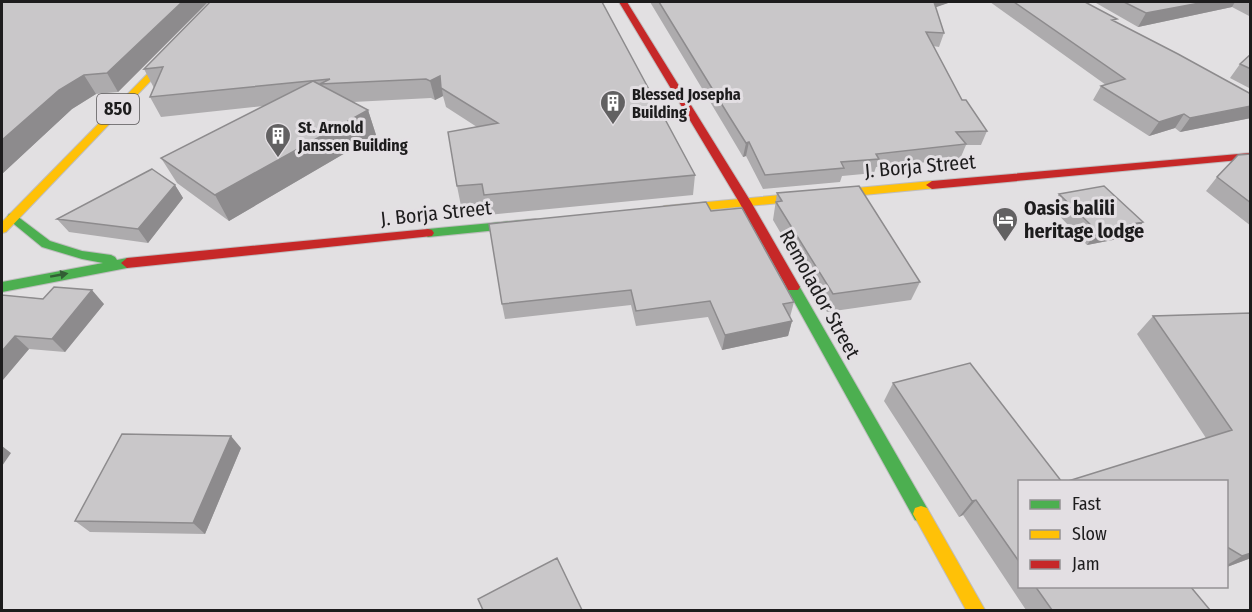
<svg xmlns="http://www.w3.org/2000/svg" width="1252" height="612" viewBox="0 0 1252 612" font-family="'Fira Sans Condensed',sans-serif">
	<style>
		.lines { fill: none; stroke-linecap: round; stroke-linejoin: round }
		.fast-casing { stroke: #bfbdbf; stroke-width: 2 }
		.slow-casing { stroke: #bfbdbf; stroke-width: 2 }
		.jam-casing { stroke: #bfbdbf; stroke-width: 2 }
		.fast { fill: #4caf50; fill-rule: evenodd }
		.slow { fill: #ffc107; fill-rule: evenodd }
		.jam { fill: #c62828; fill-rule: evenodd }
		.wall { fill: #adabad }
		.shaded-wall { fill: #8d8b8d }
		.building { fill: #c9c7c9; stroke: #8d8b8d; stroke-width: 1.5 }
		.oneway { fill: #325e34 }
		.labels { text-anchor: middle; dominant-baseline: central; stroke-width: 6; stroke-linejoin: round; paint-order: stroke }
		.far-poi-label { font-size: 16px; font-weight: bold; fill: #1d1c1d; stroke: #e3dfe3; text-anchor: start }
		.shield { fill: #e3dfe3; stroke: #585658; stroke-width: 1.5 }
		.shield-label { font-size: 18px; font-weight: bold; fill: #1d1c1d }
		.street-label { font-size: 20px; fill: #1d1c1d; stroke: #e3dfe3 }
		.poi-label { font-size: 20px; font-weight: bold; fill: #1d1c1d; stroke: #e3dfe3; text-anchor: start }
	</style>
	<rect width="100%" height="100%" fill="#e2e0e2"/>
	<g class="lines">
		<defs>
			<path id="fast" d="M13,213L50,241L82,251L111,255L115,257L117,260L127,258L133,263L127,268L2,292V282L103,263L82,259L42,247L9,220L7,217L9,214Z
				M535,219L539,220L541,223L539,226L428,237L422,233L428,229Z
				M793,282L798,284L927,508L929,514L927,520L921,522L915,520L786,287Z"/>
			<path id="slow" d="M218,2H226L6,232L2,233V222Z
				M932,181L936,182V188L664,214L658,210L664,206Z
				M921,506L927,508L985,610H966L913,514L915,508Z"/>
			<path id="jam" d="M619,2H627L751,202L800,287L798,290H788L739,202Z
				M1250,153V159L932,189L926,185L932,181Z
				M428,229L432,230L434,233L432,236L127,268L121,263L127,258Z"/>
		</defs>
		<use href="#fast" class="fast-casing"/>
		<use href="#slow" class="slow-casing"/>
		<use href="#jam" class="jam-casing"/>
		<use href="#fast" class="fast"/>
		<use href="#slow" class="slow"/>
		<use href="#jam" class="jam"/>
	</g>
	<path class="wall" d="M2,2H208L118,92L96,94L72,109L2,174Z
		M210,2L695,175L693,195L488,215L486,203L461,206L457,186L477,127L446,107L443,96L435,100L431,98L353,102L368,110L376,135L229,221L177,183L161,158L264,106L161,117L150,97L154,88L144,69Z
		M650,2H951L935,7L944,33L939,47L933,46L962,100L987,131L981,145H966L960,159L876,167L874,173L842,176L840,182L763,189L746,156L743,157L727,130Z
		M990,2H1085L1115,22L1251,94V118L1180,132L1175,128L1149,136L1093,100L1101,86L1106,85Z
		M1097,2H1251V17L1232,7L1138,27L1096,3Z
		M1251,54V89L1230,78L1240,64Z
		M1251,154V226L1206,191L1217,177Z
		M175,185L183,198L148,243L69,232L57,219Z
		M777,193L920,282L911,300L827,312L773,220Z
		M1059,194L1143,222L1133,236L1087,245L1051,207Z
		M711,211L794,302L790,317L792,321L788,336L722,350L708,317L636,326L631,305L505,319L502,304Z
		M2,295L104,304L65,352L29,349L2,381Z
		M1251,313V558L1227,567V482L1206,438L1137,334L1153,316Z
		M893,383L1020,482V586H1190L1210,610H1026L963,515L959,517L884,401Z
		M241,448L205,534L90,532L75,521Z"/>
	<path class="shaded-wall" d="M182,2H208L118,92L107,73Z
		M931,2H951L928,10Z
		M1205,2H1235L1232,7L1138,27L1146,13Z
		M84,75L96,94L72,109L2,174V140L59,90Z
		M440,76L443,96L435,100L430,81Z
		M1251,106V118L1180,132L1190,118Z
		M368,110L376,135L229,221L215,195Z
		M1184,114L1175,128L1149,136L1159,122Z
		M749,142L746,156L743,157L746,143Z
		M175,185L183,198L148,243L138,229Z
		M1143,222L1133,236L1087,245L1097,231Z
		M92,290L104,304L65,352L52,339Z
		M792,321L788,336L722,350L725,335Z
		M15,336L29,349L2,381V351Z
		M231,436L241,448L205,534L193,523Z
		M2,446L11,453L2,466Z
		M976,500L963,515L959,517L972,501Z
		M1251,553V558L1227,567V565L1242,556Z"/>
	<path class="building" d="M2,2H182L107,73L84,75L59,90L2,140Z
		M210,2H602L695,175L484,195L482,184L457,186L448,132L498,123L441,88L440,76L430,81L426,79L320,84L330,79L150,97L163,67L144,69Z
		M659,2H934L944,33L926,32L962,100H966L987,131L956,132L966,144L876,154L879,159L841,162L844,168L765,175L749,142L746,143L729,116Z
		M1014,2H1085L1117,19L1112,20L1178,54L1251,94V106L1190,118L1184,114L1159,122L1101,86L1125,79Z
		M1124,2H1205L1146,13Z
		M1251,54V69L1240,64Z
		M313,81L368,110L215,195L161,158Z
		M1251,154V203L1217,177L1238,155Z
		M152,169L175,185L138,229L57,219Z
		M859,186L920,282L833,294L776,202L782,201L777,193Z
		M1104,186L1143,222L1097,231L1059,194Z
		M706,202L711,211L742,208L794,302L783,304L792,321L725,335L710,301L636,311L631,290L502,304L489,224Z
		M54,287L92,290L52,339L15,336L2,351V295L43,299Z
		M1251,313V553L1242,556L1227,547V482H1065L1232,430L1153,316Z
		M970,363L1062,482H1020V563L976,500L972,501L893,383Z
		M122,434L231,436L193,523L75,521Z
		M557,558L582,610H483L478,599Z
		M1035,586H1190L1210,610H1052Z"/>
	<defs><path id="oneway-solid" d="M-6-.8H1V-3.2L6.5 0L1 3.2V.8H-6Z" transform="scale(1.5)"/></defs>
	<use class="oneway" href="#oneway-solid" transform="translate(59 275) rotate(-10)"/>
	<defs>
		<symbol id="building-pin" viewBox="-11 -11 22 30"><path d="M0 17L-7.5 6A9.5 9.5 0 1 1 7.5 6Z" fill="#626162" stroke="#e3dfe3"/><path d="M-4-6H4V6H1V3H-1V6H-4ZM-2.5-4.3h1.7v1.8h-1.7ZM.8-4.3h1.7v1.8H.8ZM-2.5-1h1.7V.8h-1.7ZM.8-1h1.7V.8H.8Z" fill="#fff"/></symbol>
		<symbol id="hotel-pin" viewBox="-11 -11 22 30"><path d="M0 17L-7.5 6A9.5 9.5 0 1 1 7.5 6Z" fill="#626162" stroke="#e3dfe3"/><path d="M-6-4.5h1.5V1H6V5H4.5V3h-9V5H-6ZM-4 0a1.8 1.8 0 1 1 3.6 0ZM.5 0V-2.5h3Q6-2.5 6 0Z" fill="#fff"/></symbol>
	</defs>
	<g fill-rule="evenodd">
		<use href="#building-pin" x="598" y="88" width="30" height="40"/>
		<use href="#building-pin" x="263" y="121" width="30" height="40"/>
		<use href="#hotel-pin" x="990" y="205" width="30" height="40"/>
	</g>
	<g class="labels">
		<g class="far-poi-label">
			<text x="632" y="94">Blessed Josepha<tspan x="632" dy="18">Building</tspan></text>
			<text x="298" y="127">St. Arnold<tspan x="298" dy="18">Janssen Building</tspan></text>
		</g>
		<rect class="shield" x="97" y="94" width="42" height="30" rx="4.5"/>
		<g class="shield-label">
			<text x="118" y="109">850</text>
		</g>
		<g class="street-label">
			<text transform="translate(920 166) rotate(-5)">J. Borja Street</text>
			<text transform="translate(436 213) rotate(-6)">J. Borja Street</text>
			<text transform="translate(820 294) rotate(61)">Remolador Street</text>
		</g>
		<g class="poi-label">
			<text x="1024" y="208">Oasis balili<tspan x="1024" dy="23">heritage lodge</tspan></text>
		</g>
	</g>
	<rect width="1252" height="612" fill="none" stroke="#1d1c1d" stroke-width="6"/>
	<rect x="1018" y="480" width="210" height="108" fill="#e3dfe3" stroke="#949194" stroke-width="1.5"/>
	<rect x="1030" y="500" width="30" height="9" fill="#4caf50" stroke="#949194" stroke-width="1.5"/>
	<text x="1072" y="510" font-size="18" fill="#1d1c1d">Fast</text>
	<rect x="1030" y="530" width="30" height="9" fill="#ffc107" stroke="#949194" stroke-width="1.5"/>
	<text x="1072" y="540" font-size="18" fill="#1d1c1d">Slow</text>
	<rect x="1030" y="560" width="30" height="9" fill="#c62828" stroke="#949194" stroke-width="1.5"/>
	<text x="1072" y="570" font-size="18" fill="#1d1c1d">Jam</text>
</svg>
